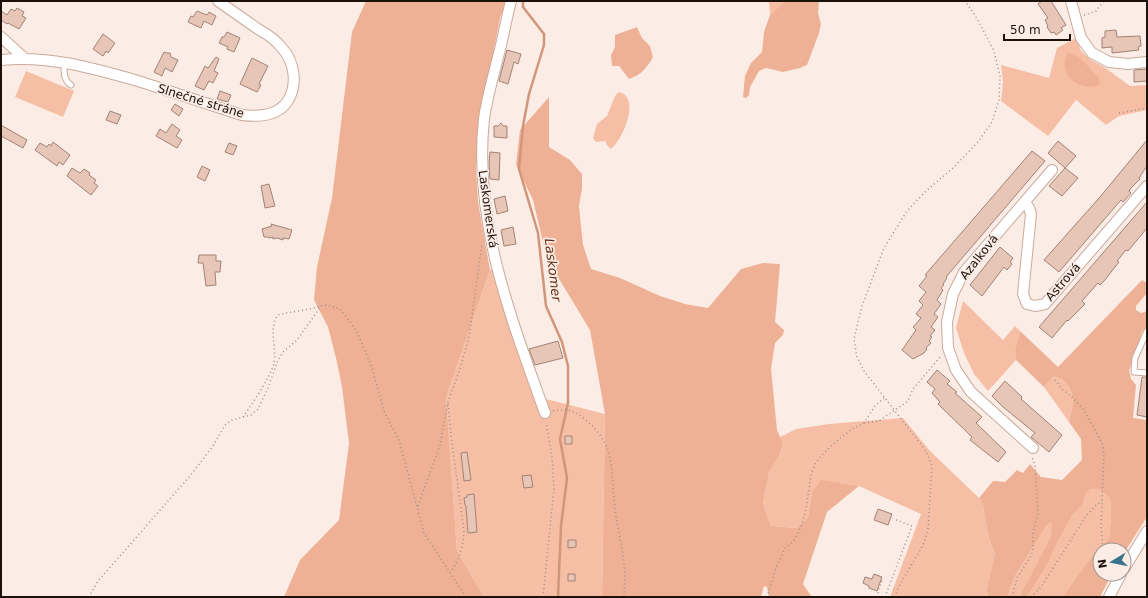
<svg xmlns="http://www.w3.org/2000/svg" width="1148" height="598" viewBox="0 0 1148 598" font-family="'DejaVu Sans',sans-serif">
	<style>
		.green { fill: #f6bfa5 }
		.forest { fill: #efb195 }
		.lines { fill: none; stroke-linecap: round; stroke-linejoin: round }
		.stream { stroke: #d1967a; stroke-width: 2.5 }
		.building { fill: #e8c6b7; stroke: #a18274 }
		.service-casing { stroke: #caaa9b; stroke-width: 7 }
		.minor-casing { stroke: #caaa9b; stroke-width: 12 }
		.path { stroke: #9c8f89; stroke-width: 1.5; stroke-dasharray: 1 3; stroke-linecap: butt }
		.service { stroke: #fff; stroke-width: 5 }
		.minor { stroke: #fff; stroke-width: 10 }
		.labels { text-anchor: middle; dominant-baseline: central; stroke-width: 3.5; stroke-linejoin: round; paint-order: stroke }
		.street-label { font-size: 12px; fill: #1d110c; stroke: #fbede6 }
		.water-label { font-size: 13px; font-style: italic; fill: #683013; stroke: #fbede6 }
	</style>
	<rect width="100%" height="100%" fill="#fbede6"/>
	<path class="green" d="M769,1H785L770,15Z
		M1076,38L1081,51L1091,60L1104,67L1130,86L1147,85V110L1119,116L1106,125L1076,100L1048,136L1001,101L1003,82L1001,65L1049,78L1057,48Z
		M26,71L74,91L63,117L15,97Z
		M619,92C621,93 623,93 625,95C637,106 622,140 611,149L607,145L605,141L596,142L593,138L597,124L607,116L615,96Z
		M499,269L542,398L605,414L602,597H484L457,551L446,397L490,270Z
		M963,301L1003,340L1015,326L1020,331L1015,350L1016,360L988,391L974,374L964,353L956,328Z
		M1054,376C1057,378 1062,380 1065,382C1077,393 1072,409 1069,422L1044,387Z
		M903,418L930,451L979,498L983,506L989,539L995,553L986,591L989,597H890L921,514L859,486L840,483L812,493L808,517L797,528L771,526L763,503L769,473L780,454L783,443L780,437L796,429L829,424Z
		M1091,489L1100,490L1110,498L1111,518L1109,538L1092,556L1062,597H1027L1048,564L1055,547L1072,516L1083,504L1086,494Z
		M1053,523L1051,536L1019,597H1007L1015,576L1047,525Z"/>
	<path class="forest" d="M366,1H507L500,18L481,116L476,168L478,202L490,270L446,397L457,551L484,597H284L300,560L339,520L349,443L342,387L336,358L328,327L314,300L317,267L332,198L352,32Z
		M785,1H819L818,13L821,24L819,33L807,65L800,68L783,72L766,68L759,71L750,87L749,95L746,98L743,97L745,76L751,63L762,52L764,32L770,15Z
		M637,27L642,38L650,46L653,57C647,68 641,75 629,79L619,66H612L611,55L615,47V35Z
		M1068,53C1079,54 1093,71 1100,80L1099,85C1078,92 1056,73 1068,53Z
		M549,97V147L570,160L582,174V188L579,206L583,245L591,269L620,278L660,296L685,304L708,308L741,269L763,263L780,264L775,322L784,330L783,335L775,343L771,369L777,430L783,443L780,454L769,473L763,503L771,526L797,528L808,517L812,493L821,480L859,486L827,512L803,584L811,596L769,597L767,587L764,586L761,597H602L605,414L590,330L547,259L533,200L516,165L520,130Z
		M1142,280L1147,283V293L1136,306V310L1141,313L1147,311V325L1142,332L1129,371L1131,379L1136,385L1133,418L1147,420V517L1124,553V550H1100V574H1112L1100,597H1062L1092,556L1109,538L1111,518L1110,498L1100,490L1091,489L1086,494L1083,504L1072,516L1055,547L1048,564L1027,597H1019L1051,536L1052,523L1047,525L1015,576L1007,597H989L986,591L995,553L989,539L983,506L979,498L993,481L1005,482L1017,470L1023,473L1030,464L1041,477L1062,480L1082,460L1081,439L1069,422C1072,409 1077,393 1065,382C1063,380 1057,378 1054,376L1044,387L1016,360L1015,350L1020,331L1058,367Z"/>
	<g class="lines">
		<path class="stream" d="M523,1V7L544,34V45L529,94L523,126L519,169L538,233L546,306L562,342L568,366V403L560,439L567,478L561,526L558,597"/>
	</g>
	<path class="building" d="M1042,1H1051L1066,25L1061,28L1063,30L1056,35L1054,32L1051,33L1047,27L1048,26L1045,20L1048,18L1038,4Z
		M17,8L24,12L22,16L26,18L19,29L8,23L7,24L1,20V11L7,15L11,9L15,11Z
		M197,11L207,15L209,12L216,16L212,25L204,21L201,28L188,22L191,16L193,17Z
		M1116,30L1117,37L1140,36L1141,46L1138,47L1139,50L1112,53V47L1102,48V38L1105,37V31Z
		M227,32L240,38L234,52L227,49L228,47L219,43L222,37H224Z
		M103,34L115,43L108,53L106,51L103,56L93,49Z
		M507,50L521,54L518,64L514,62L508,84L499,81Z
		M164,52L167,53H170L171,57L178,60L172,72L165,68L162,76L154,72Z
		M216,57L219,59L214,71L218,73L213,83L209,81L204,90L195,86L205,66L208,68Z
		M252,58L268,66L259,84L261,85L257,92L240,84Z
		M1147,69V81L1134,82V70Z
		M220,91L231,95L228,102L217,99Z
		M175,104L183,109L179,116L171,110Z
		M110,111L121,115L117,124L106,120Z
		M501,123L503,126H507V138L494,137V126H498Z
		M172,124L180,130L176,136L182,140L177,148L156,136L160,129L166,133Z
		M1,125L27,140L23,148L1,136Z
		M1147,140V166L1139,178L1140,179L1131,188L1129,191L1131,193L1123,202L1121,200L1059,272L1044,260L1100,197Z
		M1058,141L1076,156L1065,168L1048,153Z
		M53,142L70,155L63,165L59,162L57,166L35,150L40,143L47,147L49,144L51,146Z
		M229,143L237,146L233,155L225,152Z
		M1032,151L1045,161L946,277L947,278L943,284L944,285L941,288L943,290L937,300L941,304L934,314L938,317L931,327L935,330L930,336L932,337L929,341L931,343L926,348L927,349L924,353L913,359L902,350L916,330L913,327L921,318L916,314L923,305L919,301L926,292L919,286L927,276L925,275Z
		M490,152L500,153L499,180L490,179L489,162Z
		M202,166L210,170L205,181L197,177Z
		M72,168L80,173L84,169L90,173L89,175L96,180L94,183L98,186L91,195L67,176Z
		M1065,168L1078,178L1062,196L1049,186Z
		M269,184L275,206L265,208L261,186Z
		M505,196L508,211L497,214L494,199Z
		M1147,202V228L1128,251L1126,250L1117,261L1119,262L1104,281L1100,285L1098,283L1082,301L1085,304L1068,321L1067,320L1052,338L1039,327Z
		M271,224L292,230L289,239L283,238V240L277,238L273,239V237L269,238L268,237H264L262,229L272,226Z
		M513,227L516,244L504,246L501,230Z
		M1000,247L1013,258L1010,262L1012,264L1007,270L1004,267L982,296L970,285Z
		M199,255H216V261H221L220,272H215L216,285L206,286L203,263H198Z
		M558,341L563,358L535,365L529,349Z
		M937,370L950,381L947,384L957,392L955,393L982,417L976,423L1006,452L998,462L970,440L972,437L938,404L940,402L932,393L935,389L927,382Z
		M1142,377H1147V417L1137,415Z
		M1005,381L1022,397L1021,399L1062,435L1049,452L1031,437L1035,433L1003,407L992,396Z
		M565,436H572V444H565Z
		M467,452L471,480L464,481L461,453Z
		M531,475L533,487L524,488L522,476Z
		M474,494L477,532L468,533L466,506L465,505L464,498L467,497V495Z
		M878,509L892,514L888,525L874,520Z
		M568,540H576V547L568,548Z
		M568,574H575V581H568Z
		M874,574L882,577L877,591L869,588V586L863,583L865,577L872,579Z"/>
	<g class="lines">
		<defs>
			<path id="service" d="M64,62C64,70 63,80 71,85
				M1147,331L1135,358L1134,372L1147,373"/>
			<path id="minor" d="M511,1C506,20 503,39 498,57C493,78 487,98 484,119C473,222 511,318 545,413
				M1071,1L1081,38L1092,53L1109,62L1128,64L1147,62
				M1,37L24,58
				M1,60C48,55 93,68 138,81C173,92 207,104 242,115C258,117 277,116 287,102C298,86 295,62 282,48C276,40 267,34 258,29C245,20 231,10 218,1
				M1025,202L1029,208L1031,214L1023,294L1027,304L1035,306L1045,304L1147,186
				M1033,448L971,392L956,370L948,348L947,322L953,294L964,272L1052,170
				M1124,569L1147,531
				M1109,597L1121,574"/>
		</defs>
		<use href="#service" class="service-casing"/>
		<use href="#minor" class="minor-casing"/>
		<path class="path" d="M1084,15L1096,11L1104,1
			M1119,113L1147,108
			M1055,380L1063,390L1071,396L1084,410L1102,443L1104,455L1101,525L1103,550
			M448,404L451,435L464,531C463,547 459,559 451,572
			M553,411C567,408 576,411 586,420C618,447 610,474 615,509C618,531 624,553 625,576C625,583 624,590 624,597
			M243,417C252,404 270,378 274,363C277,348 268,328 278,315C292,311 306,311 321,306
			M864,423L879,421L908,401L913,389L941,356
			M418,506L440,445L448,402L460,369L469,337L482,244
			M89,597L98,581L190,476L213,446L225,425L232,420L251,415L258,409L268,388L278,360L283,352L297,340L321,306L327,305L340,309L356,330L371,365L385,414L399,440L424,533L466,597
			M543,597L554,489L552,457L546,422
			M767,597L776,568L780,559L785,548L793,542L801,527L806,509L811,475L815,464L821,456L832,445L852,429L864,423L875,406L884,398
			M879,597L878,591L883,578
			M885,597L912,526L894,519
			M895,597L898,588L923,545L928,530L932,466L926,451L864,371L857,357L854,339L862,306L884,248L907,211L926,191L953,168L978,142L992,122L999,100L1000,76L994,51L975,15L965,1
			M1012,597L1017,578L1031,556L1033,550V532L1038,514L1035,466L1032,457
			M1031,597L1041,587L1086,516L1096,505L1102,501"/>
		<use href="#service" class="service"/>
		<use href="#minor" class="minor"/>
	</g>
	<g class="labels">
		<g class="street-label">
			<text transform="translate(201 101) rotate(17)">Slnečné stráne</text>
			<text transform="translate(488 209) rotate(82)">Laskomerská</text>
			<text transform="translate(979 257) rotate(-52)">Azalková</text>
			<text transform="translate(1063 282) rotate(-49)">Astrová</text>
		</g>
		<g class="water-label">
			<text transform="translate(553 270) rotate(83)">Laskomer</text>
		</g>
	</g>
	<rect width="1148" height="598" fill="none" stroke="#1d110c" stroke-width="4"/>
	<g transform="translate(1112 562) rotate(260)"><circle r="19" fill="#fbede6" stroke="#a2958f"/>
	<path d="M0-3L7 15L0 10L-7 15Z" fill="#39748c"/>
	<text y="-6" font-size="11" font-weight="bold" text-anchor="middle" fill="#1d110c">N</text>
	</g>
	<path d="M1004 34v6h66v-6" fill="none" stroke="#1d110c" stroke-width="2"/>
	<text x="1010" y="34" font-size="12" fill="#1d110c" stroke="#fbede6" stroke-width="3" paint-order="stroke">50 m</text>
</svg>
